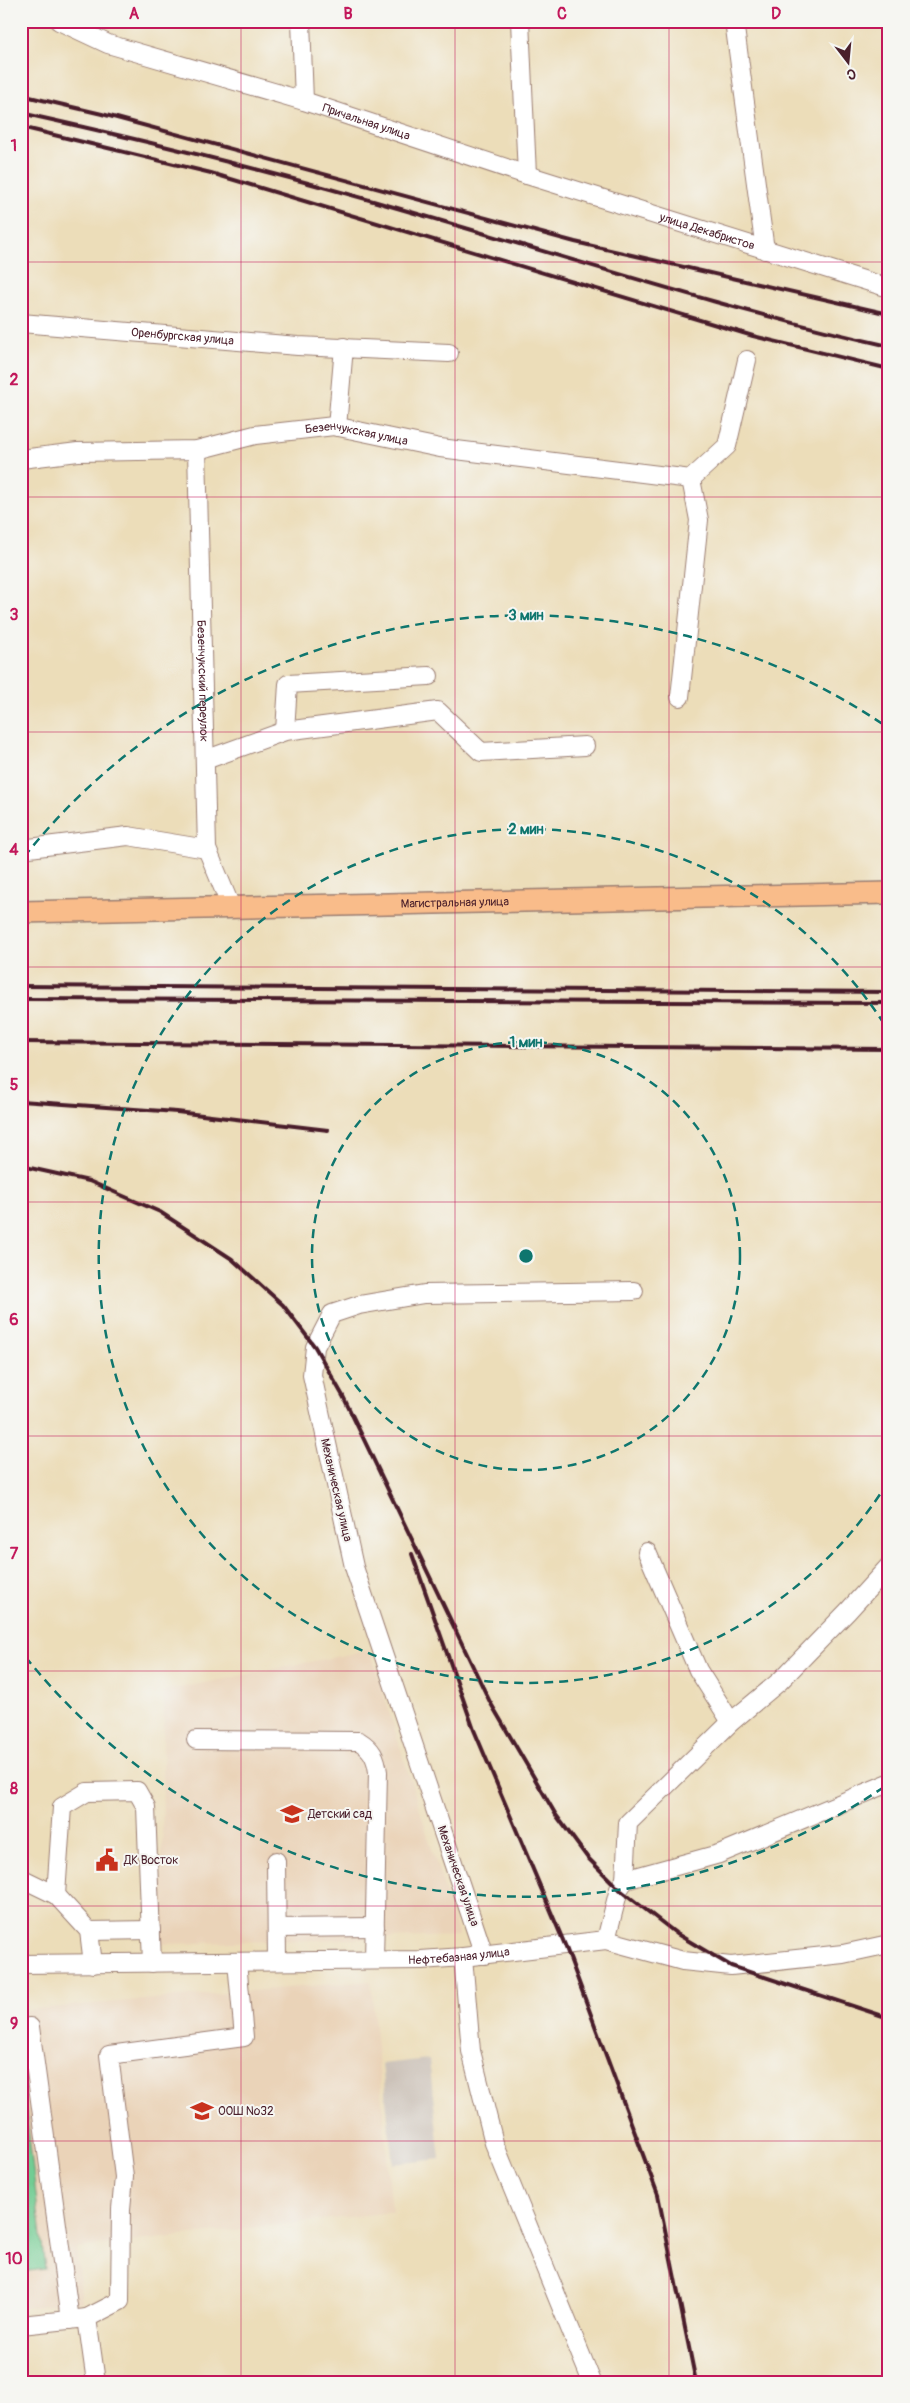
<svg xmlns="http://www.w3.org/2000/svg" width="910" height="2403" viewBox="0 0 910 2403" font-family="Pangolin,sans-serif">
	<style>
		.built { fill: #ead3b8 }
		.industrial { fill: #ccc2b9 }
		.green { fill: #72cc93; stroke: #5e765f }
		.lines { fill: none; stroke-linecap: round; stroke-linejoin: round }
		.minor-casing { stroke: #9b7e72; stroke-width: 20 }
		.major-casing { stroke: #9b7e72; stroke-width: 24 }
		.minor { stroke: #fff; stroke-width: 18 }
		.major { stroke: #f9bc8a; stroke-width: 21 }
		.rail { stroke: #4a1f2b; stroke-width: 4 }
		.grid { fill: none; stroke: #c2185b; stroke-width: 1; stroke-opacity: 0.55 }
		.ring { fill: none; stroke: #0f766e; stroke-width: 2.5; stroke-dasharray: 9 6 }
		.labels { text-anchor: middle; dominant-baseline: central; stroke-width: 4; stroke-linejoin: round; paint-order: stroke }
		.street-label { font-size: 12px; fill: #4a1f2b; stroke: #f6f6f2 }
		.poi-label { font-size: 12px; fill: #4a1f2b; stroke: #f6f6f2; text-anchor: start }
		.centre { fill: #0f766e; stroke: #f6f6f2; stroke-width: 2.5 }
		.ring-label { font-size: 15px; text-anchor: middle; font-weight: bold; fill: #0f766e; stroke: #f6f6f2; stroke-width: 4; stroke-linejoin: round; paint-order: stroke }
		.neatline { fill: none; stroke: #c2185b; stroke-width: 2 }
		.grid-label { font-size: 16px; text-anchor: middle; font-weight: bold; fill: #c2185b }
	</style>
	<rect width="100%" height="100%" fill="#f6f6f2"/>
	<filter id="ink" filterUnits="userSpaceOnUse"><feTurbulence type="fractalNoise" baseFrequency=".02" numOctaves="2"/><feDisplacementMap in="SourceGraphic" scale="10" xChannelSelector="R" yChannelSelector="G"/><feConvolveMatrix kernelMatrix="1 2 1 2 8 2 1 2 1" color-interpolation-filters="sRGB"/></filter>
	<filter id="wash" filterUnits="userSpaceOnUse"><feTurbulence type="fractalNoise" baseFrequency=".0096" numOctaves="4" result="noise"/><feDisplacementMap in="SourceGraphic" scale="20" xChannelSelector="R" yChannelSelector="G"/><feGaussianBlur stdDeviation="1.12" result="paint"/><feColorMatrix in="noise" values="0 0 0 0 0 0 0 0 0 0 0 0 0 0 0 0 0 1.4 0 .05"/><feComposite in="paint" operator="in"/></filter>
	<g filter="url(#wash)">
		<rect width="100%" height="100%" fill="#ecddb9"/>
		<path class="built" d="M370,1650L459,1936L161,1944L164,1691Z
			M371,1981L392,2212L76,2248L82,2302L21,2308V2010Z"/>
		<path class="industrial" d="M429,2059L440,2159L393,2164L382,2064Z"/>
		<path class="green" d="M21,2070L45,2269L21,2272Z"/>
	</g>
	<g filter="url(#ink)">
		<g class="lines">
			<defs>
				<g id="minor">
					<path id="s1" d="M59,21L108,44L304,101L527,175L889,288"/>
					<path d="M301,21L304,101"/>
					<path d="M520,21L527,175"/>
					<path d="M734,21L765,250"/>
					<path id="s2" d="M21,323L298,346L449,353"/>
					<path d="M337,427L344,347"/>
					<path id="s3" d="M197,450L207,849L231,907"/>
					<path id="s4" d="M21,459L78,452L197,450L255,435L334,426L440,448L691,479"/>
					<path d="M691,479L727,446L747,360"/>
					<path d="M680,697L699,520L691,479"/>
					<path d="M285,731L288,684L429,676"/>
					<path d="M205,760L285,731L438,711L481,752L585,746"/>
					<path d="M21,849L128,836L207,849"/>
					<path d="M647,1552L698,1670L731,1722"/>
					<path d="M196,1740L359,1741C372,1749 376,1757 378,1772L374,1960"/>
					<path d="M276,1861L277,1961"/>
					<path d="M21,1878L56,1895L89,1931L93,1964"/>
					<path d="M625,1880L628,1823L731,1722L780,1681L848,1611L889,1566"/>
					<path d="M56,1895L62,1807L87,1792L137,1791L146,1807L152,1963"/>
					<path d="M277,1928L375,1927"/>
					<path d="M89,1931L151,1930"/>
					<path d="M606,1940L619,1889L625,1880L719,1854L889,1783"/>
					<path d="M484,1955L354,1567L312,1375L315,1347L332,1314L359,1305L424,1294L634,1291"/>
					<path d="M463,1957L471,2051L494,2143L592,2382"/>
					<path id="s5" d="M21,1964L421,1960L463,1957L606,1940L683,1961L731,1966L843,1954L889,1944"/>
					<path d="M21,2028L30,2027L70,2320"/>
					<path d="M87,2318L120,2301L121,2209L124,2177L109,2055L244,2037L237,1962"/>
					<path d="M21,2325L87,2318L96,2382"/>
				</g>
				<g id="major">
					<path id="s6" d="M21,912L889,893"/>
				</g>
			</defs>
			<use href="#minor" class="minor-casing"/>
			<use href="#major" class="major-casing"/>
			<use href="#minor" class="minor"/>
			<use href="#major" class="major"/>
			<path class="rail" d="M21,95L102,114L575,242L889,314
				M21,113C152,142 282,174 411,212C570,258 727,310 889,346
				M21,127L211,173L753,336L889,369
				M21,986L889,992
				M21,999L889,1003
				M21,1042L889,1049
				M21,1101L177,1112L328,1130
				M21,1166L89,1181L160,1212L232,1259L283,1305L315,1347L343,1396L490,1702L556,1815L587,1857L619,1889L677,1934L731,1966L889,2018
				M412,1554L474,1730L565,1945L658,2195L696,2382"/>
		</g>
	</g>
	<path class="grid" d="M241,21V2382M455,21V2382M669,21V2382M21,262H889M21,497H889M21,732H889M21,967H889M21,1202H889M21,1436H889M21,1671H889M21,1906H889M21,2141H889"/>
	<g class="ring">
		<circle cx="526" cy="1256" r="214"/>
		<path d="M888 1482A427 427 0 1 1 888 1030"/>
		<path d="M884 1787A641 641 0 0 1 24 1655M24 857A641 641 0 0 1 884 725"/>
	</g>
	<defs>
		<symbol id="school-bare" viewBox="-9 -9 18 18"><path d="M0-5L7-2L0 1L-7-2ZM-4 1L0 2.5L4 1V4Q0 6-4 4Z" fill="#c8321e" stroke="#f6f6f2" stroke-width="2.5" paint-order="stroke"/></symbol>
		<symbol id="civic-bare" viewBox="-9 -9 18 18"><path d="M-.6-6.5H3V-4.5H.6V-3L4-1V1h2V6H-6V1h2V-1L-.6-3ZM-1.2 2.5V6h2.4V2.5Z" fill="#c8321e" stroke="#f6f6f2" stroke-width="2.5" paint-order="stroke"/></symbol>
	</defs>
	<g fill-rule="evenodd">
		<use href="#school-bare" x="276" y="1798" width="32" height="32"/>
		<use href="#civic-bare" x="91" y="1844" width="32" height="32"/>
		<use href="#school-bare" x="186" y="2095" width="32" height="32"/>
	</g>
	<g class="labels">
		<g class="street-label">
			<text stroke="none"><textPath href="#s1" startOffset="324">Причальная улица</textPath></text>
			<text stroke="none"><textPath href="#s1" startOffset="682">улица Декабристов</textPath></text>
			<text stroke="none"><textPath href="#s2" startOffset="162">Оренбургская улица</textPath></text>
			<text stroke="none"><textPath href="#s4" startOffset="339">Безенчукская улица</textPath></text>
			<text stroke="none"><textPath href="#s3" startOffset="231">Безенчукский переулок</textPath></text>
			<text stroke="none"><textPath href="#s6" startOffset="434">Магистральная улица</textPath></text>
			<text transform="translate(336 1490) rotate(77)">Механическая улица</text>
			<text transform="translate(458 1876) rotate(71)">Механическая улица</text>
			<text stroke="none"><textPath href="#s5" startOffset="438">Нефтебазная улица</textPath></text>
		</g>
		<g class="poi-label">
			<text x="308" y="1814">Детский сад</text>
			<text x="124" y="1860">ДК Восток</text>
			<text x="218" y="2111">ООШ №32</text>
		</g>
	</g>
	<circle cx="526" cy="1256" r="8" class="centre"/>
	<g class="ring-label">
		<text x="526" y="620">3 мин</text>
		<text x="526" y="834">2 мин</text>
		<text x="526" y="1047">1 мин</text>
	</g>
	<rect width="910" height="2403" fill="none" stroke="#f6f6f2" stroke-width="55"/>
	<g transform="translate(848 62) rotate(164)" stroke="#f6f6f2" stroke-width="4" paint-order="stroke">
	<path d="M0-4L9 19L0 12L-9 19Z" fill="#4a1f2b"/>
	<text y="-8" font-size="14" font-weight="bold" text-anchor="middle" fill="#4a1f2b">С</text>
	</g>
	<rect x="28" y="28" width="854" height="2348" class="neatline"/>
	<g class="grid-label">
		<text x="134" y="19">A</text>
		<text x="348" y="19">B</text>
		<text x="562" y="19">C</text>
		<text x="776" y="19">D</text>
		<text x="14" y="151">1</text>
		<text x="14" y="385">2</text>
		<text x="14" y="620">3</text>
		<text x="14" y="855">4</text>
		<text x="14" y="1090">5</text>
		<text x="14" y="1325">6</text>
		<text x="14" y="1559">7</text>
		<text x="14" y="1794">8</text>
		<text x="14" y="2029">9</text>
		<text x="14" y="2264">10</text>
	</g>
</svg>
